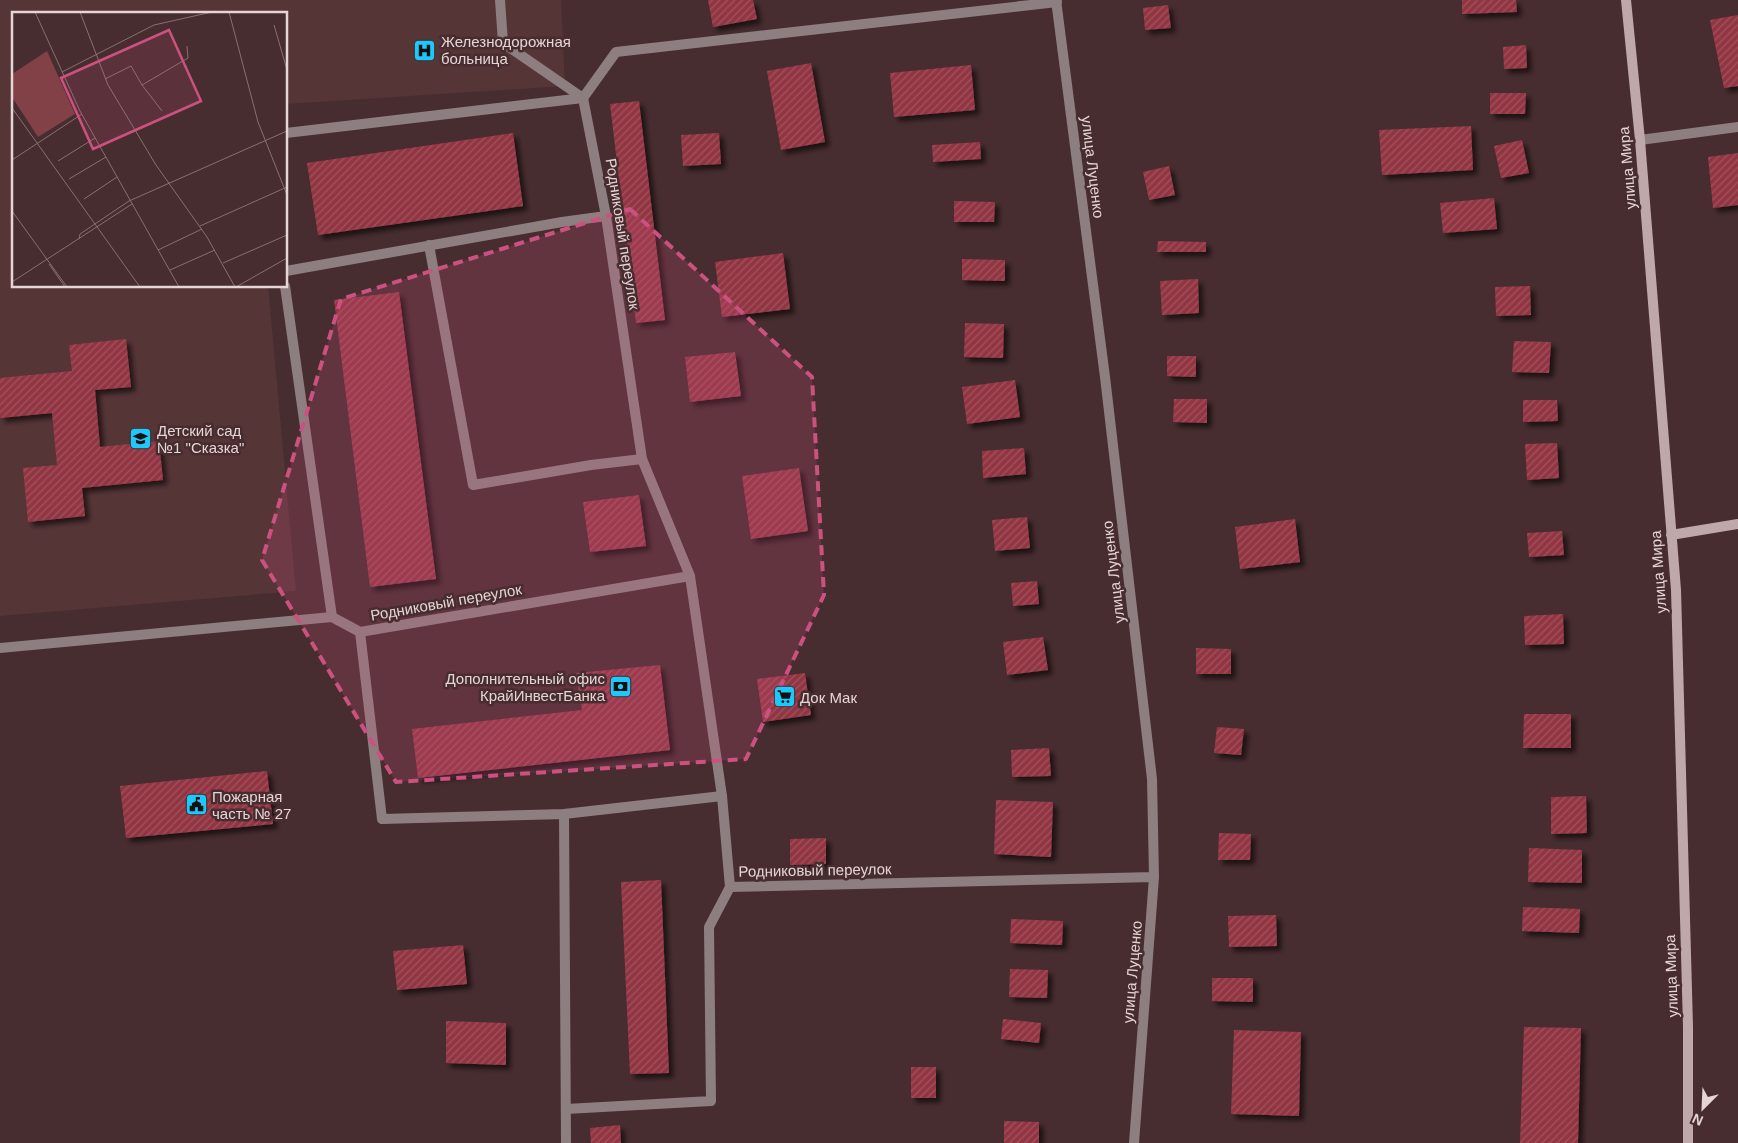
<svg xmlns="http://www.w3.org/2000/svg" width="1738" height="1143" viewBox="0 0 1738 1143" font-family="Helvetica,sans-serif">
	<style>
		.built { fill: #563537 }
		.building { fill: url(#building-hatch); filter: url(#shadow) }
		.lines { fill: none; stroke-linecap: round; stroke-linejoin: round }
		.lane { stroke: #8d7f7f; stroke-width: 10 }
		.street { stroke: #8d7f7f; stroke-width: 10 }
		.secondary { stroke: #bfa8a9; stroke-width: 10 }
		.marked { fill: #cd5180; fill-opacity: 0.2; stroke: #cd5180; stroke-width: 4; stroke-dasharray: 10 6; stroke-linejoin: round }
		.labels { text-anchor: middle; dominant-baseline: central; stroke-width: 5; stroke-linejoin: round; paint-order: stroke }
		.poi-label { font-size: 15px; fill: #e6d5d5; stroke: #472d2f; text-anchor: start }
		.street-label { font-size: 15px; fill: #e6d5d5; stroke: #472d2f }
		.inset-road { fill: none; stroke: #877071; stroke-width: 1 }
		.view { fill: #cd5180; fill-opacity: 0.15; stroke: #cd5180; stroke-width: 2.5 }
		.inset-edge { fill: none; stroke: #e6d5d5; stroke-width: 2.5 }
	</style>
	<defs>
		<pattern id="building-hatch" width="6" height="6" patternUnits="userSpaceOnUse" patternTransform="scale(1.25)"><rect width="6" height="6" fill="#923643"/><path d="M-1 1l2-2M0 6l6-6M5 7l2-2" fill="none" stroke="#a1525d"/></pattern>
		<filter id="shadow"><feDropShadow dx="4.5" dy="4.5" stdDeviation="2.5" flood-color="#0009"/></filter>
	</defs>
	<rect width="100%" height="100%" fill="#472d2f"/>
	<path class="built" d="M0,0H561L565,86L286,104V14H14V286H268L296,591L0,616Z"/>
	<path class="building" d="M708,0H753L757,19L713,27Z
		M1462,0H1516L1517,12L1462,14Z
		M1168,5L1171,28L1145,30L1143,8Z
		M1738,15V86L1724,88L1710,20Z
		M1526,45L1527,68L1504,69L1503,47Z
		M811,63L825,142L781,150L767,71Z
		M971,65L975,110L894,117L890,73Z
		M1490,93H1526L1525,114H1490Z
		M639,101L665,320L636,323L610,104Z
		M1471,126L1473,170L1382,175L1379,130Z
		M513,133L523,206L318,235L307,163Z
		M719,133L721,164L683,166L681,135Z
		M1522,140L1529,173L1501,178L1494,146Z
		M980,142L981,159L933,162L932,145Z
		M1738,153V205L1713,208L1708,157Z
		M1169,166L1175,195L1149,200L1143,172Z
		M1494,198L1497,229L1443,233L1440,203Z
		M954,201L995,202L994,222H954Z
		M1158,241L1206,242V252H1157Z
		M783,253L790,309L722,317L715,262Z
		M962,259L1005,260V281L962,280Z
		M1198,279L1199,313L1162,315L1160,281Z
		M1530,286L1531,315L1496,316L1495,287Z
		M399,292L436,579L370,587L334,300Z
		M965,323L1004,324L1003,358L964,357Z
		M126,339L131,387L95,390L100,447L159,441L163,480L82,488L85,516L28,522L23,468L57,465L52,413L0,418V378L72,371L69,345Z
		M1514,341L1551,342L1549,373L1512,372Z
		M735,352L741,396L690,402L685,357Z
		M1167,356H1196V377L1167,376Z
		M1015,380L1020,417L967,424L962,387Z
		M1174,399H1207V423L1173,422Z
		M1523,400H1557L1558,421L1523,422Z
		M1557,443L1559,478L1527,480L1525,444Z
		M1024,448L1026,474L983,478L982,451Z
		M799,468L808,531L751,539L742,476Z
		M639,495L646,546L590,552L583,502Z
		M1027,517L1030,548L995,551L992,520Z
		M1295,519L1300,562L1240,569L1235,527Z
		M1562,531L1564,555L1529,557L1527,533Z
		M1037,581L1039,604L1013,606L1011,583Z
		M1563,614L1564,644L1525,645L1524,616Z
		M1043,637L1048,670L1007,675L1003,642Z
		M1196,648L1231,649V674H1196Z
		M660,665L670,750L418,778L412,729L582,710L576,673Z
		M805,673L811,715L763,722L757,679Z
		M1524,714H1571V748H1523Z
		M1217,727L1244,729L1241,755L1214,753Z
		M1049,748L1051,776L1012,777L1011,750Z
		M267,771L273,824L126,838L120,786Z
		M1586,796L1587,833L1551,834V797Z
		M996,800L1053,802L1051,857L994,854Z
		M1219,833L1251,834L1250,860H1218Z
		M826,838V864L790,865V839Z
		M1529,848L1582,850V883L1528,882Z
		M661,880L669,1073L630,1074L621,882Z
		M1523,907L1580,909L1579,933L1522,931Z
		M1276,915L1277,946L1229,947L1228,916Z
		M1011,919L1063,921L1062,945L1010,943Z
		M463,945L467,984L397,990L393,951Z
		M1010,969L1048,970L1047,998L1009,997Z
		M1212,978H1253V1002L1212,1001Z
		M1003,1019L1041,1023L1039,1043L1001,1039Z
		M446,1021L506,1023V1065L446,1063Z
		M1524,1027L1581,1028L1578,1143H1520Z
		M1234,1030L1301,1032L1299,1116L1231,1114Z
		M911,1067H936V1098H911Z
		M1004,1121L1039,1122V1143H1004Z
		M620,1125L621,1143H591L590,1128Z"/>
	<g class="lines">
		<path class="lane" d="M500,0L503,43L583,98
			M286,133L583,98L616,52L1057,2
			M429,245L473,485L591,465L642,459
			M286,271L562,222L606,216
			M285,286L332,617
			M360,632L382,819L564,814L566,1143
			M564,814L722,796
			M566,1109L711,1101L709,927L730,887"/>
		<path class="street" d="M1056,0L1105,377L1152,779L1154,877L1134,1143
			M583,98L606,216L642,459L690,576
			M1640,140L1738,127
			M0,648L332,617L360,632L690,576L722,796L730,887L1154,877"/>
		<path class="secondary" d="M1626,0L1640,140L1676,590L1688,1027V1143
			M1671,535L1738,524"/>
	</g>
	<path class="marked" d="M630,209L812,377L824,595L746,759L396,782L262,560L341,299Z"/>
	<defs>
		<symbol id="hospital-square" viewBox="-11 -11 22 22"><rect x="-9" y="-9" width="18" height="18" rx="4" fill="#1cc9fc" stroke="#472d2f"/><path d="M-5-5h3v3.5h4V-5h3V5h-3V1.5h-4V5h-3Z" fill="#111"/></symbol>
		<symbol id="school-square" viewBox="-11 -11 22 22"><rect x="-9" y="-9" width="18" height="18" rx="4" fill="#1cc9fc" stroke="#472d2f"/><path d="M0-5L7-2L0 1L-7-2ZM-4 1L0 2.5L4 1V4Q0 6-4 4Z" fill="#111"/></symbol>
		<symbol id="bank-square" viewBox="-11 -11 22 22"><rect x="-9" y="-9" width="18" height="18" rx="4" fill="#1cc9fc" stroke="#472d2f"/><path d="M-6-4H6V4H-6ZM0-2.3a2.3 2.3 0 1 0 0 4.6a2.3 2.3 0 1 0 0-4.6Z" fill="#111"/></symbol>
		<symbol id="supermarket-square" viewBox="-11 -11 22 22"><rect x="-9" y="-9" width="18" height="18" rx="4" fill="#1cc9fc" stroke="#472d2f"/><path d="M-6-5.5h2.5l.6 2H6L4.5 2H-2.5L-4.4-4H-6ZM-1.5 3.2a1.3 1.3 0 1 0 .1 0ZM3 3.2a1.3 1.3 0 1 0 .1 0Z" fill="#111"/></symbol>
		<symbol id="civic-square" viewBox="-11 -11 22 22"><rect x="-9" y="-9" width="18" height="18" rx="4" fill="#1cc9fc" stroke="#472d2f"/><path d="M-.6-6.5H3V-4.5H.6V-3L4-1V1h2V6H-6V1h2V-1L-.6-3ZM-1.2 2.5V6h2.4V2.5Z" fill="#111"/></symbol>
	</defs>
	<g fill-rule="evenodd">
		<use href="#hospital-square" x="412" y="38" width="25" height="25"/>
		<use href="#school-square" x="128" y="426" width="25" height="25"/>
		<use href="#bank-square" x="608" y="674" width="25" height="25"/>
		<use href="#supermarket-square" x="772" y="684" width="25" height="25"/>
		<use href="#civic-square" x="184" y="792" width="25" height="25"/>
	</g>
	<g class="labels">
		<g class="poi-label">
			<text x="441" y="41">Железнодорожная<tspan x="441" dy="17">больница</tspan></text>
			<text x="157" y="430">Детский сад<tspan x="157" dy="17">№1 "Сказка"</tspan></text>
			<text x="605" y="678" text-anchor="end">Дополнительный офис<tspan x="605" dy="17">КрайИнвестБанка</tspan></text>
			<text x="800" y="697">Док Мак</text>
			<text x="212" y="796">Пожарная<tspan x="212" dy="17">часть № 27</tspan></text>
		</g>
		<g class="street-label">
			<text transform="translate(1093 167) rotate(83)">улица Луценко</text>
			<text transform="translate(1627 168) rotate(-95)">улица Мира</text>
			<text transform="translate(623 234) rotate(81)">Родниковый переулок</text>
			<text transform="translate(1113 572) rotate(-97)">улица Луценко</text>
			<text transform="translate(1658 572) rotate(-94)">улица Мира</text>
			<text transform="translate(446 602) rotate(-10)">Родниковый переулок</text>
			<text transform="translate(815 870) rotate(-1)">Родниковый переулок</text>
			<text transform="translate(1132 972) rotate(-85)">улица Луценко</text>
			<text transform="translate(1671 976) rotate(-92)">улица Мира</text>
		</g>
	</g>
	<g transform="translate(12 12)">
		<rect width="275" height="275" fill="#472d2f"/>
		<path d="M35,39L63,102L26,125L0,85V62Z" fill="#814147"/>
		<path class="inset-road" d="M23,0L68,99L167,275M68,0L96,73L144,153L195,225L223,275M217,0L246,110L275,183M262,13L275,58M50,60L142,13L200,0M93,67L119,54L130,73L176,46L175,34M130,73L150,99M0,96L128,275M0,148L70,102M46,149L83,126M57,167L94,145M72,187L105,165M0,199L55,275M188,214L275,175M67,227L68,222L117,189L275,119M146,238L190,217M211,251L275,223M37,252L53,275M158,258L203,238M0,270L120,192M224,275L275,246"/>
		<path class="view" d="M157,18L189,89L81,137L49,66Z"/>
		<rect width="275" height="275" class="inset-edge"/>
	</g>
	<g transform="translate(1703 1108) rotate(204)" stroke="#472d2f" stroke-width="4" paint-order="stroke">
	<path d="M0-4L9 19L0 12L-9 19Z" fill="#e6d5d5"/>
	<text y="-8" font-size="14" font-weight="bold" text-anchor="middle" fill="#e6d5d5">N</text>
	</g>
</svg>
